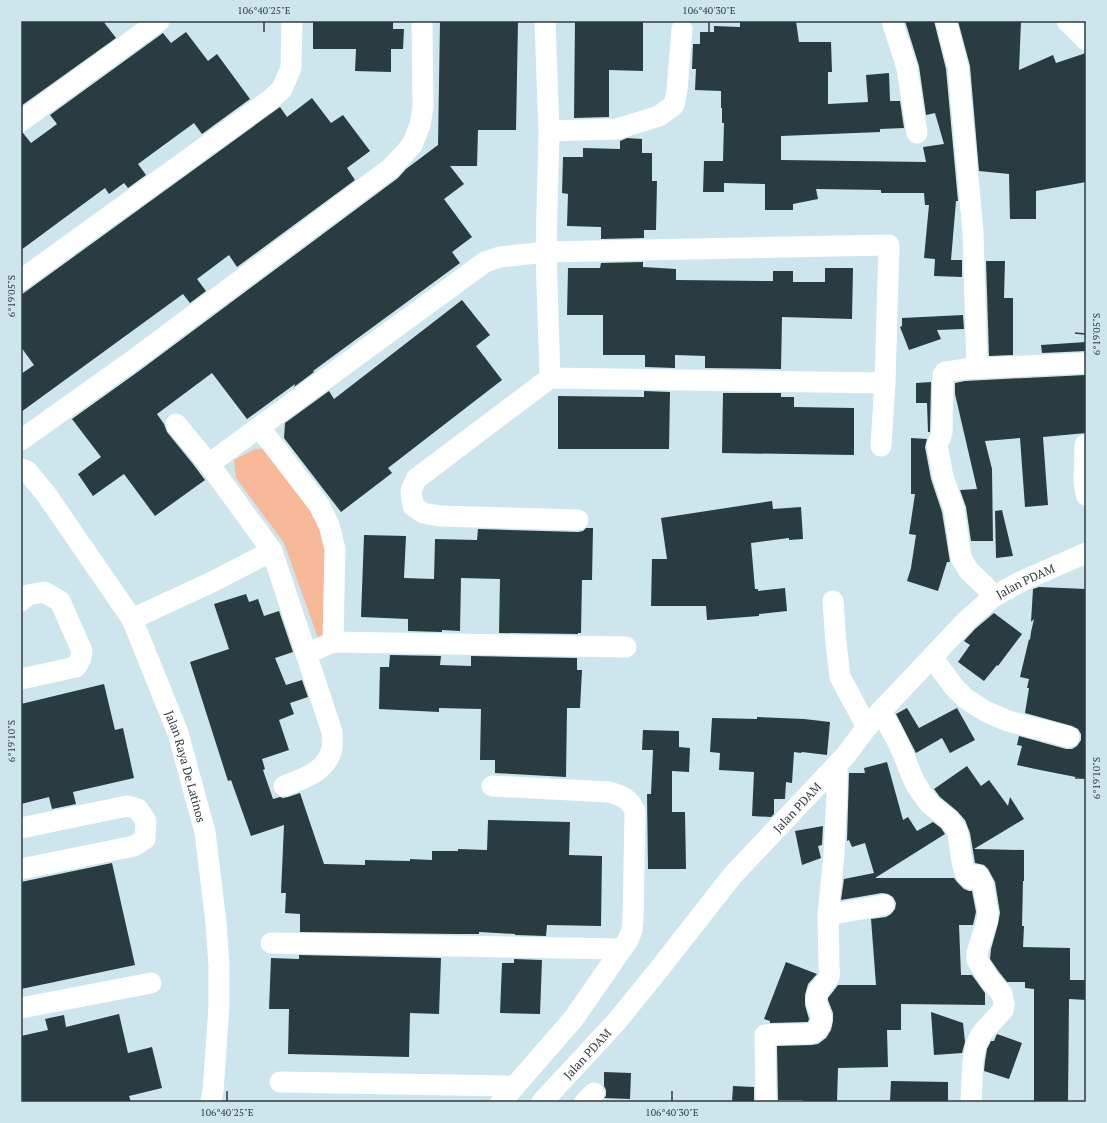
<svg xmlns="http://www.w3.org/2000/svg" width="1107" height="1123" viewBox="0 0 1107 1123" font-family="'PT Serif',serif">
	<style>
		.green { fill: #f8b998 }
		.building { fill: #283c41 }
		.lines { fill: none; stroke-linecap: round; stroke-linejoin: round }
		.minor { stroke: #fff; stroke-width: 21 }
		.ticks { fill: none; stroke: #313a3d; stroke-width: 1.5 }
		.labels { text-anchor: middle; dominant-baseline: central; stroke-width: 4; stroke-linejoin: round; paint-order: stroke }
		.street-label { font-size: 12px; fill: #313a3d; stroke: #cde5ec }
		.neatline { fill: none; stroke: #313a3d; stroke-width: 1.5 }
		.ticks-label { font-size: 10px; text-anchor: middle; fill: #313a3d }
	</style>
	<rect width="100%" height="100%" fill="#cde5ec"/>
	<path class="green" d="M267,448L324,519L336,633L318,638L284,543L236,478L234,460L255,449Z"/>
	<path class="building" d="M21,21H103L116,38L21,106Z
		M313,21H393V29H404L403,49H391V72L355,71L356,49H313Z
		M440,21H518L516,130H478L477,166H450L464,184L444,199L472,237L452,252L460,263L313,371L314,372L294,387L295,384L247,419L212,373L157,414L164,424L167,432L193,464L205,480L155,516L124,474L93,496L78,474L101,457L72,419L139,371L398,178L406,169L438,145Z
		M575,21H643V71L609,70V117L574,118Z
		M740,21H796L799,42H831L832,72H828V104L868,102L866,75L889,73L890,101H900L904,128L880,129V132L781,136V160L926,162L923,147L944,144L935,113L926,115L919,66L905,21H934L946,69L958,201H956L951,260H962V277L934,276L935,259L924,258L929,205H925L924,193H881V190L816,189L818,199L793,204V210H765V184L724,183V192H703L704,161H723L724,123H722V108H721V91L695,90L696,69H692L693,44H700V32H714V26L740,27Z
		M958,21H1021L1019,70L1053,55L1056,63L1086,53V182L1036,191V219H1010L1009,174L979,171L970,66Z
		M186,32L208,61L217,54L250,99L202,134L194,123L138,164L146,175L128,188L124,183L109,194L105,188L21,250V133H23L31,143L57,124L50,115L163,33L171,43Z
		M312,98L331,123L343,115L370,151L347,168L355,180L237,267L229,255L197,279L206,291L190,303L183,294L21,412V374L34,365L21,347V295L280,107L287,117Z
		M627,138L642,139V153H652V181H657L656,230H644V238L601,239V227L567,226L568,194L562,193L563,157H583V148L620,149V141Z
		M986,261H1005L1004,298H1013V355L989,356Z
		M643,262V267L676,269V280L773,281V271H793V282H825V268H853L852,319L782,317L781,369L705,368V356L675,355V368L645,367V355H603V315H567L568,268H600L601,263Z
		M462,300L490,335L476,346L502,380L388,468L392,473L341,512L284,438L285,423L329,391L334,399Z
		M963,315L964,329L937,330L941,339L909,350L900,327L902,326V318Z
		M1086,342V351L1042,353L1041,345Z
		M1086,375V433L1043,437L1048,505L1025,507L1020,438L985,441L992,469L993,541H971L966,507L960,490L977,489L955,394V383L965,381Z
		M931,382L930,431V432H928L927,403H916V383Z
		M644,391L670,392L669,449H558V396L644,397Z
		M723,393H781V397H794V407L854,408V455L722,453Z
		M911,438L927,439L925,447L931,479L942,512L950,562H947L938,591L907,581L911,568L916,535L909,534L915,494H911Z
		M772,501L773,509L801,507L803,539L789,540V538L751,543L755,589H758V591L785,588L787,611L759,614V616L707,620L706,606H651L652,559H667L661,518Z
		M1002,510L1013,556L996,558L995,511Z
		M586,528H593L592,580H582L581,633H578V634L499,633L500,579L461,578L460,631L442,630V632L408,631V619L361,617L364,535L406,536L404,578L434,579L435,539L477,540L478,529L578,532L583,531Z
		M1039,587L1086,589V779L1040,770L1017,765L1022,746L1017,745L1019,736L1066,749H1072L1077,746L1081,740V734L1078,729L1072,726L1025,713L1029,688H1027L1029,679L1020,677L1029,639L1030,640L1031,632L1034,619L1031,622L1033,589Z
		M246,594L249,602L258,599L264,616L279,611L293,652L275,658L286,685L302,680L308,697L290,703L294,714L279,720L289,750L262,759L265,769L263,770L273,799L280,797L283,798L288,797L300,793L324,864L365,865V860L410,861V859L432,860V851H458V849L487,850L488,820L570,822L569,855L602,856L601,926L547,925L546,936L515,935V934L479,932V934H456L300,932V914L285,913L286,893H281L284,825L251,836L231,780L228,781L190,662L229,649L214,604Z
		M994,613L1022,634L998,666L997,665L984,681L958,662L970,645L964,641L975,629Z
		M390,655L441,656L440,665L471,666V656L577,658V670H582L580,708H567L566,777L495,773V760H480L481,709L439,708V712L379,709L380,667H389Z
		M104,684L115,730L123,728L134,778L73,792L76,804L52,809L49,797L21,804V704Z
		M907,708L919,728L957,708L975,740L950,753L942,738L916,753L896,714Z
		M757,717L804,719L830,722L827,755L802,752L801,753L794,752L792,783L786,782L785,799H774V814L771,817L752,816L754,772L719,770L720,753L710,752L712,718L757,719Z
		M643,730L679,731V747L690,748L689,772L672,771V812H685L686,869H648L647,794H651L653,750H642Z
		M887,762L903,820L908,817L917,831L933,822L941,828L945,834L875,878H954L957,882L964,889L969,891H972L976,912L973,925H959L961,975H972L985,993V1005L901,1004V1030H887L888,1067L838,1068L837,1102H803V1100H778L777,1046L812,1045L818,1044L826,1038L831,1030L833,1021V1013L828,1000V998L838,985H876L871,919L886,917L891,914L895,909L896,903L893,897L888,894L882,893L841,900L844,879L874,873L865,843L852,847L849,840L847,841L849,773H865L864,768Z
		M967,766L981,786L989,780L1008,806L1010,797L1024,819L974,849L1024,850V881H1023L1022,926H1024L1023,947L1070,948V980H1086V1000L1069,999L1068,1102H1034V989L1025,988V982H1007L999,972L990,959L991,949L998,924L1000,913L995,882L988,869L984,865L975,863L970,833L965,820L957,811L940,797L934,789Z
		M823,826L822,845L818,846L821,858L802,865L795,831Z
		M112,863L135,965L21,989V882Z
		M299,955L441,958L439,1014L410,1013L409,1057L288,1054L289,1009H269L271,958L299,959Z
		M514,959L542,960L540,1014L500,1013L502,963H514Z
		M786,962L817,974L808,984L805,995V1005L809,1019L808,1022L770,1023V1021L764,1019Z
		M931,1012L963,1023L965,1042L962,1053L934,1055Z
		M119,1014L128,1053L152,1047L162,1088L129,1096L131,1102H21V1036L48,1030L45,1019L64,1015L66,1027Z
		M997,1034L1022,1043L1009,1079L984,1071L985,1061L987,1049L991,1041H994Z
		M604,1072L631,1073L630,1099L604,1098L606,1096V1090L604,1086Z
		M891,1081L948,1082V1102H890Z
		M733,1086L754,1087V1102H732Z"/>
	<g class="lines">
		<g class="minor">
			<path d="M545,21L549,131L546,252L550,378"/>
			<path d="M892,21L907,68L917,133"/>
			<path d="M946,21L958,67L973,232L977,368"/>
			<path d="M1067,21L1086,40"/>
			<path d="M21,121L159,21"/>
			<path d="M549,131L617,129L659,116L674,105L677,90L682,29"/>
			<path d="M21,280L270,100L282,89L291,68L292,21"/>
			<path d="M176,424L209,464L272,551L332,732C332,737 333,743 332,748C327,772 304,778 284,786"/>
			<path d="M259,427L319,505L329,525L335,549L333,642"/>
			<path d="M21,440L132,361L391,168L412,145L420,125L423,107L422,21"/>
			<path d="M1085,445L1084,481L1086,495"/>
			<path d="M209,464L485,262L500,257L546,252L889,245L885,383L881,446"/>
			<path id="s1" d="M21,469L27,471L46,494L132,619L178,733L205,832L216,923L219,966V1006L213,1092L211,1102"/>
			<path d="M578,520L440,516L423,513L413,506L411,491L416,479L550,378L885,383"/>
			<path d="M993,597L985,586L969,571L961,558L954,509L943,477L937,445C939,439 941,439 942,432L943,375L945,372L964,369L1086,363"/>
			<path d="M21,601L28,595L44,592L60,601L82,651L81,658L76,667L21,679"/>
			<path d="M833,601L836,643L840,677L867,727"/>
			<path d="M132,619L212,582L272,551"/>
			<path d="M306,654L333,642L626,647"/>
			<path d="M932,657L954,687L965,698L985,711L1008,721L1069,737"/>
			<path d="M881,711C888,724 895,736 901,749C907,761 910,775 917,786C921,792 926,800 931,805C940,813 952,819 957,831C961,842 960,875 971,879L975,875H978L983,884L988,912L987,921L977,953V960L989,979L1002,994L1004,1004L1003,1010L982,1033L976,1045L973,1060L971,1102"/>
			<path d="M837,765V793L834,854L828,915L884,905"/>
			<path d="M492,786L609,792C622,796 629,798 635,811L633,921L632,930L628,940L574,1018L501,1102"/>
			<path d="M21,828L127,806L138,809L146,821L145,839L134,846L21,869"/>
			<path d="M271,943L621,949"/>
			<path d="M21,1008L151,983"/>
			<path d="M280,1082L515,1086"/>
			<path id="s2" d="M542,1102L617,1021L660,968L732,876L846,755L867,727L881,711L967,620L993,597L1022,581L1086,553"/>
			<path d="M585,1102L594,1093"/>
			<path d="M766,1102L765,1035C777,1034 788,1034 800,1034C804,1034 809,1034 812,1033C819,1030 823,1022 821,1015C819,1007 814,1004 817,994C822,981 832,983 829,967L828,915"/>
		</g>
	</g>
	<path class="ticks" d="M264,32V22M709,32V22M22,296L32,297M1075,333L1085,334M22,741L32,742M1075,778H1085M227,1101V1091M672,1101V1091"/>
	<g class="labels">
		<g class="street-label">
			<text stroke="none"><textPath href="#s2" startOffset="714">Jalan PDAM</textPath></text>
			<text stroke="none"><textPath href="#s1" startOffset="345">Jalan Raya De Latinos</textPath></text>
			<text stroke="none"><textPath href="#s2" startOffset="390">Jalan PDAM</textPath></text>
			<text stroke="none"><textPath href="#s2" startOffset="66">Jalan PDAM</textPath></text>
		</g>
	</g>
	<rect width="1107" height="1123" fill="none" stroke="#cde5ec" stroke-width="44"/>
	<rect x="22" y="22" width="1063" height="1079" class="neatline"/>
	<g class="ticks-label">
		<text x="264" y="14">106°40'25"E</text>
		<text x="709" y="14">106°40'30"E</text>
		<text transform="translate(11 296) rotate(-90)" y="4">6°19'05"S</text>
		<text transform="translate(1096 334) rotate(-90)" y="4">6°19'05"S</text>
		<text transform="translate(11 741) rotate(-90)" y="4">6°19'10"S</text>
		<text transform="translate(1096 778) rotate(-90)" y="4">6°19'10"S</text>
		<text x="227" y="1116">106°40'25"E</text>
		<text x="672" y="1116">106°40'30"E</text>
	</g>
</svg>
